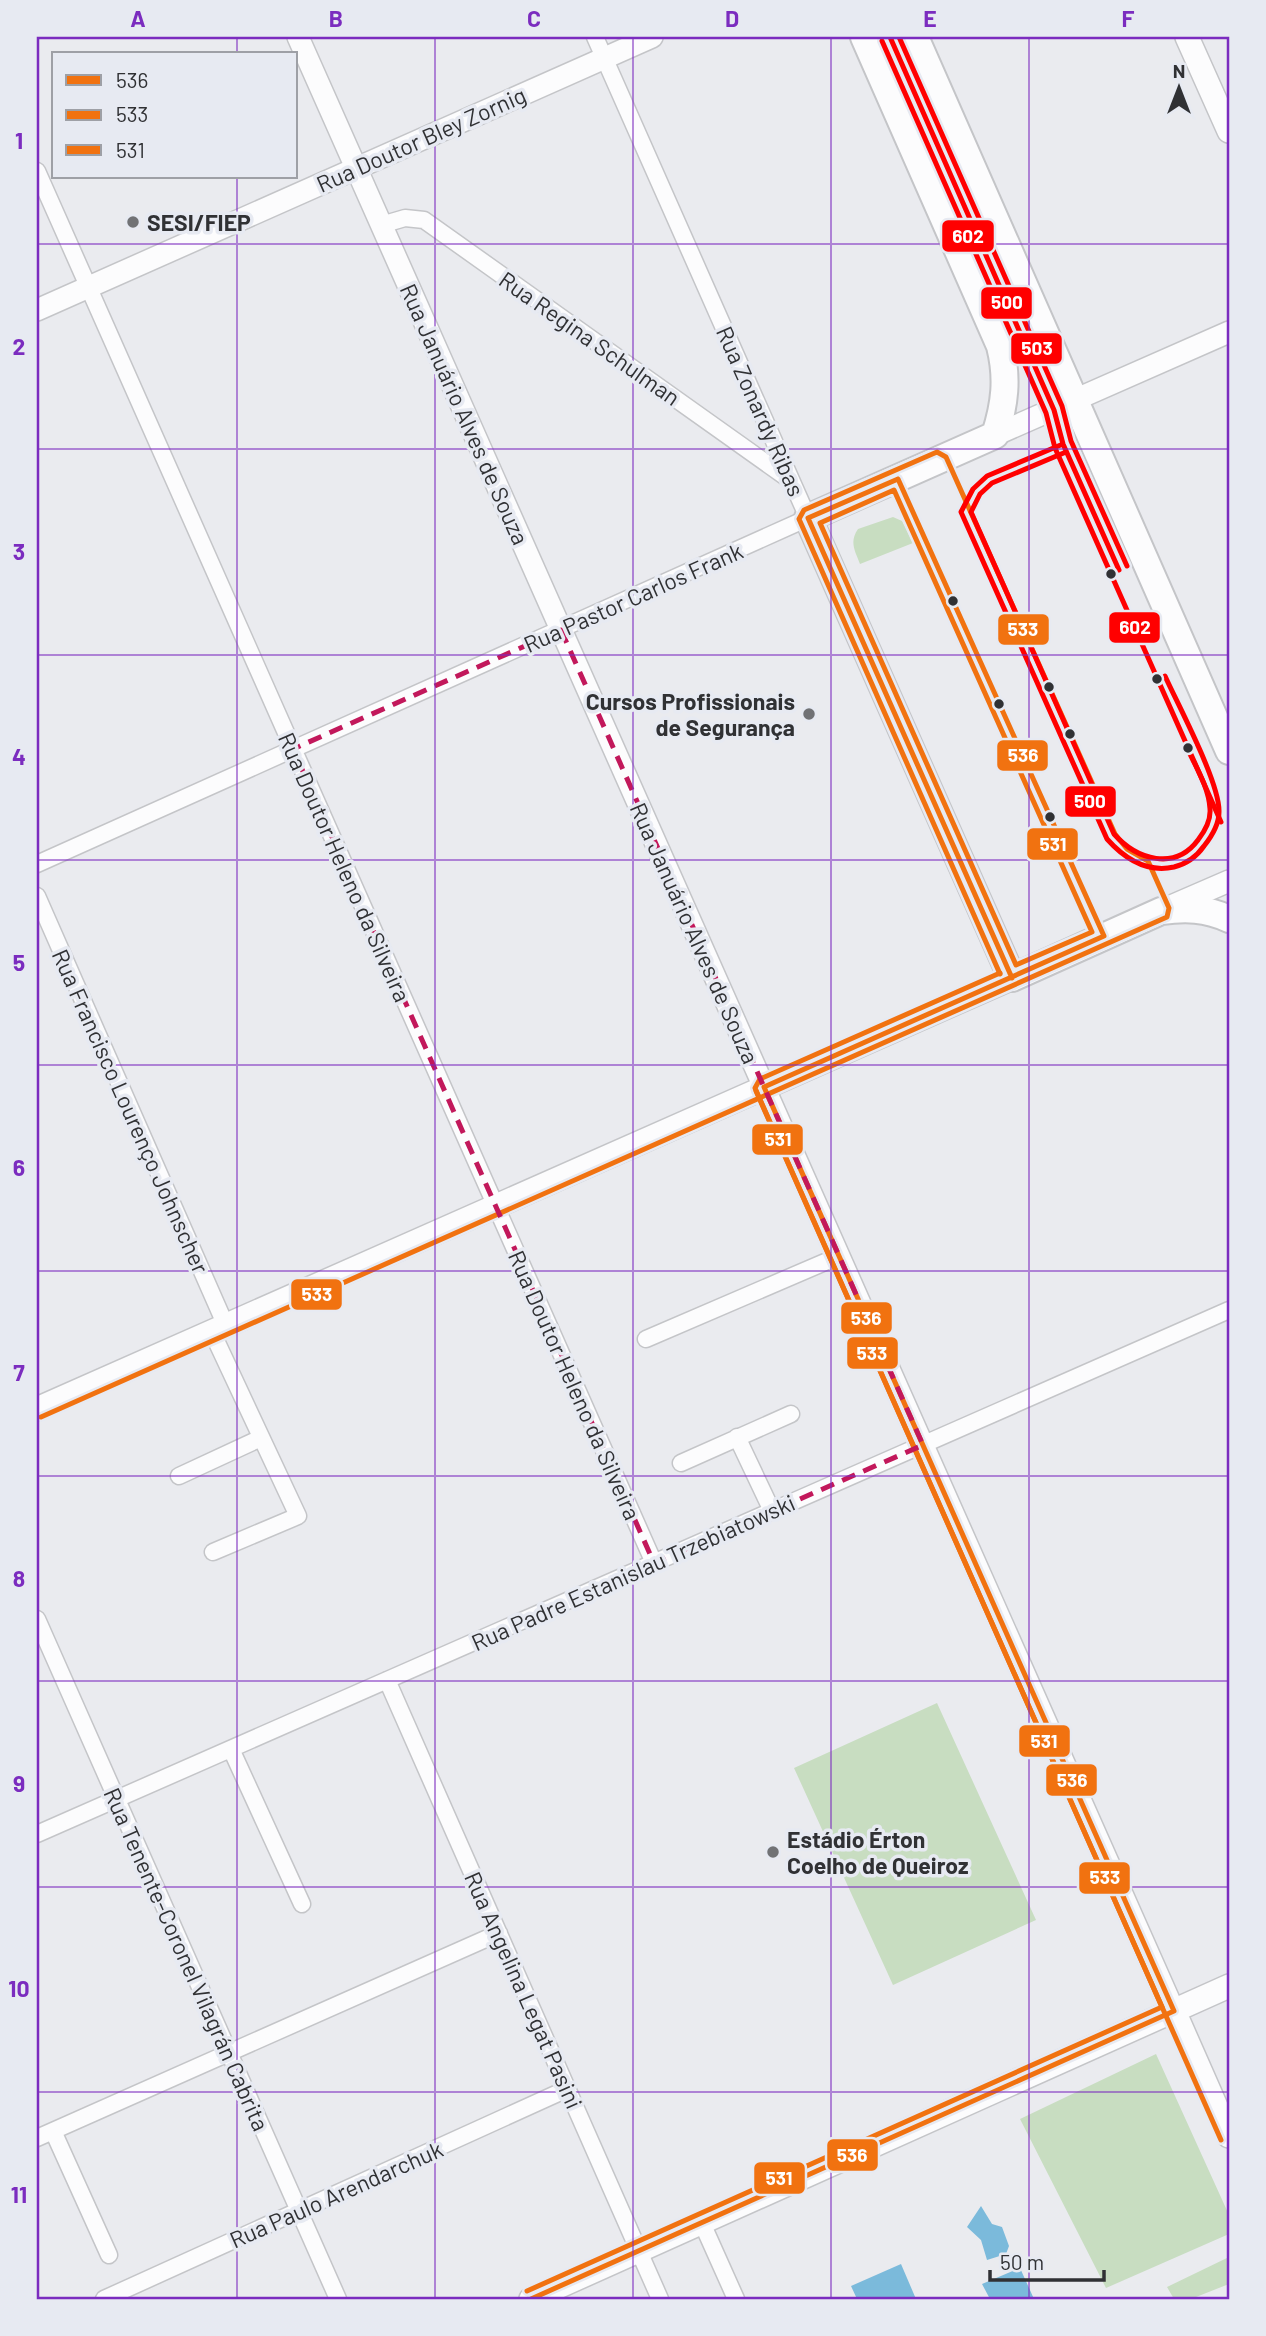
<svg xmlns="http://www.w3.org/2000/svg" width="1266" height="2336" viewBox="0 0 1266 2336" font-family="Barlow,sans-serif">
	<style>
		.green { fill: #c8ddc1 }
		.water { fill: #7bbadb }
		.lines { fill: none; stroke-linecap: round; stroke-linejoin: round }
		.minor-casing { stroke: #c4c5c8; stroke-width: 19 }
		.tertiary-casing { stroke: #c4c5c8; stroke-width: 24 }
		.secondary-casing { stroke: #c4c5c8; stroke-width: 26 }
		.primary-casing { stroke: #c4c5c8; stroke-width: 30 }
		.minor { stroke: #fcfcfd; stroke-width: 16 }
		.tertiary { stroke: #fcfcfd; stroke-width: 21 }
		.secondary { stroke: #fcfcfd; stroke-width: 23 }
		.primary { stroke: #fcfcfd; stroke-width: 26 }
		.bus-1-casing { stroke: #e7eaf2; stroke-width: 10 }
		.bus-2-casing { stroke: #e7eaf2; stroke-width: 10 }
		.bus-3-casing { stroke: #e7eaf2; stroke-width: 10 }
		.bus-4-casing { stroke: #e7eaf2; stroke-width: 10 }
		.bus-5-casing { stroke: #e7eaf2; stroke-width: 10 }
		.bus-6-casing { stroke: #e7eaf2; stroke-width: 10 }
		.bus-1 { stroke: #f17210; stroke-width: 5 }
		.bus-2 { stroke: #f17210; stroke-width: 5 }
		.bus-3 { stroke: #f17210; stroke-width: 5 }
		.bus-4 { stroke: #f00; stroke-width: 5 }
		.bus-5 { stroke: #f00; stroke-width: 5 }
		.bus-6 { stroke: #f00; stroke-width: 5 }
		.marked { fill: none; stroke: #c2185b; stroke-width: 5; stroke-dasharray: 14 9; stroke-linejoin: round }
		.grid { fill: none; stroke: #7b2cbf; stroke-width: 2; stroke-opacity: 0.55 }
		.poi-dot { fill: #717275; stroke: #e7eaf2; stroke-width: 2.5 }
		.bus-dot { fill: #303134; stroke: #e7eaf2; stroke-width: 2.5 }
		.labels { text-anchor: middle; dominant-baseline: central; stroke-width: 7; stroke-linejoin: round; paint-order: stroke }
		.street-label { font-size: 23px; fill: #303134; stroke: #e7eaf2 }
		.poi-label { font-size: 23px; font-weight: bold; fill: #303134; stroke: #e7eaf2; text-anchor: start }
		.line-badge { stroke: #e7eaf2; stroke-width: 2.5 }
		.badge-label { font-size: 19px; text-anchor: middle; font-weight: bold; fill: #fff }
		.neatline { fill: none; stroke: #7b2cbf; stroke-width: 2.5 }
		.grid-label { font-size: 23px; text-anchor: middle; font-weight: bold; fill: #7b2cbf }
	</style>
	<rect width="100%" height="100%" fill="#eaebef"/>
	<path class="green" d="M893,517L902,521L913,543L860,564C855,551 849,542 858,529Z
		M937,1703L1036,1920L893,1985L794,1768Z
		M1156,2054L1229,2215V2234L1106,2288L1020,2119Z
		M1229,2257V2284L1191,2299H1174L1167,2287Z"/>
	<path class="water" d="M981,2206L992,2224L1002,2227L1009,2246L1006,2254L987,2260L981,2240L967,2227Z
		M901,2264L916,2299H857L851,2286Z
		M1020,2268L1034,2299H990L982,2284Z"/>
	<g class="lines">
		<defs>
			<path id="minor" d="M37,171L654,1563
				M381,225L405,218L424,220L790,480
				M37,864L808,518L595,37
				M37,896L226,1326
				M212,1332L298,1516L213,1552
				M646,1339L839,1256
				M737,1437L772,1511
				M681,1463L791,1414
				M179,1476L261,1438
				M37,1619L338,2299
				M387,1680L660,2299
				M231,1749L302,1904
				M37,1834L1229,1310
				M53,2131L109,2255
				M37,2138L499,1933
				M702,2223L736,2299
				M104,2299L567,2089"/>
			<path id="tertiary" d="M298,37L1174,2011
				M37,310L652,37
				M995,435L1229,332
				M1169,907L1229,881"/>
			<path id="secondary" d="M1187,37L1229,131
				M37,1409L1012,978
				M1174,2011L1229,2136
				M531,2299L1229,1986"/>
			<path id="primary" d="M864,37L1000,346C1008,378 1005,404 995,435L808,518L1012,978L1161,911C1185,908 1206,908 1229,919
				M915,37L1229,751"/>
		</defs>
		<use href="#minor" class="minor-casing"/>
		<use href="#tertiary" class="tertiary-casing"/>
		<use href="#secondary" class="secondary-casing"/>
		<use href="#primary" class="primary-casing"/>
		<use href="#minor" class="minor"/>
		<use href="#tertiary" class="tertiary"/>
		<use href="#secondary" class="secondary"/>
		<use href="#primary" class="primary"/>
		<defs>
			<path id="bus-1" d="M898,479L1104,936
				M808,518L1012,978
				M808,518L898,479
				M764,1087L1174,2011
				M764,1087L1104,936
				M531,2299L1174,2011"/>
			<path id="bus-2" d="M756,1091L1221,2140
				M41,1417L1167,917L1169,908L1148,861L1127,849L1115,834L946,457L937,452L804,510L799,519L1000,974"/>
			<path id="bus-3" d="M894,490L1092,932L1016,965L820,523Z
				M527,2291L1162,2007L755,1088L760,1079L1000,973"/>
			<path id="bus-4" d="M890,37L1054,410L1063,444L1119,570
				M1063,444L987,476L973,489L961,512L1107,839C1124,858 1147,873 1174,867C1186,864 1197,856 1204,846C1212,836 1219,824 1219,812C1220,783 1178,705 1165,676"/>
			<path id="bus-5" d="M899,37L1062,406L1071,441L1127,566
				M1066,452L992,483L980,494L971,512L1114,834C1137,860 1175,871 1198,840C1205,831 1211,821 1210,809C1209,788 1196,767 1187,748"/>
			<path id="bus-6" d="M882,41L1046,413L1055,448L1221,822"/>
		</defs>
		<use href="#bus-1" class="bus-1-casing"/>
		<use href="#bus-2" class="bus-2-casing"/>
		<use href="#bus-3" class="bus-3-casing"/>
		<use href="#bus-4" class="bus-4-casing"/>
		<use href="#bus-5" class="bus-5-casing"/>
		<use href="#bus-6" class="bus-6-casing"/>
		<use href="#bus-1" class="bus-1"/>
		<use href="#bus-2" class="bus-2"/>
		<use href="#bus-3" class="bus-3"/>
		<use href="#bus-4" class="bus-4"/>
		<use href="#bus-5" class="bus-5"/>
		<use href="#bus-6" class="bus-6"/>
	</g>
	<path class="marked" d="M561,630L923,1445L654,1563L293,749Z"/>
	<path class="grid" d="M237,37V54M435,37V2299M633,37V2299M831,37V2299M1029,37V2299M237,177V2299M37,244H1229M37,449H1229M37,655H1229M37,860H1229M37,1065H1229M37,1271H1229M37,1476H1229M37,1681H1229M37,1887H1229M37,2092H1229"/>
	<g class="poi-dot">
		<circle cx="133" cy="222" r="7"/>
		<circle cx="809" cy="714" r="7"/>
		<circle cx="773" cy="1852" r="7"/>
	</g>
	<g class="bus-dot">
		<circle cx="1111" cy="574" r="6"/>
		<circle cx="953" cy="601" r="6"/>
		<circle cx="1157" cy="679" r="6"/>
		<circle cx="1049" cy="687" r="6"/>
		<circle cx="999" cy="704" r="6"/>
		<circle cx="1070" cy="734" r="6"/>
		<circle cx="1188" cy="748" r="6"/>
		<circle cx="1050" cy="817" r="6"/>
	</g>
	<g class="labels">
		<g class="street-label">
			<text transform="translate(421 139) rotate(-24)">Rua Doutor Bley Zornig</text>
			<text transform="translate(590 338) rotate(35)">Rua Regina Schulman</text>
			<text transform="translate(761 411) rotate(66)">Rua Zonardy Ribas</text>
			<text transform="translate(465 414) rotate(66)">Rua Januário Alves de Souza</text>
			<text transform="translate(633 597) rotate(-24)">Rua Pastor Carlos Frank</text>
			<text transform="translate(345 867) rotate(66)">Rua Doutor Heleno da Silveira</text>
			<text transform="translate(695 933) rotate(66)">Rua Januário Alves de Souza</text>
			<text transform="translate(131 1111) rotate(66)">Rua Francisco Lourenço Johnscher</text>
			<text transform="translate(575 1385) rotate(66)">Rua Doutor Heleno da Silveira</text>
			<text transform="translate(633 1572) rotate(-24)">Rua Padre Estanislau Trzebiatowski</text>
			<text transform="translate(187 1959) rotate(66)">Rua Tenente-Coronel Vilagrán Cabrita</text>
			<text transform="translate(524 1990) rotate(66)">Rua Angelina Legat Pasini</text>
			<text transform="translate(336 2194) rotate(-24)">Rua Paulo Arendarchuk</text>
		</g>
		<g class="poi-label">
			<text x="147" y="222">SESI/FIEP</text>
			<text x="795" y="701" text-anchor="end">Cursos Profissionais<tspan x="795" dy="26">de Segurança</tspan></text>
			<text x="787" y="1839">Estádio Érton<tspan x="787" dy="26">Coelho de Queiroz</tspan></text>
		</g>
	</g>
	<g class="line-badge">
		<rect x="941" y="219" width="54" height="34" rx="7" fill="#f00"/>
		<rect x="980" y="286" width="53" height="34" rx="7" fill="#f00"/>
		<rect x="1010" y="332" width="53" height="33" rx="7" fill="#f00"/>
		<rect x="1108" y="611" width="53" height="33" rx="7" fill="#f00"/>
		<rect x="997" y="613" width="53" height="33" rx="7" fill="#f17210"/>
		<rect x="996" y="739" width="53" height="33" rx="7" fill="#f17210"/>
		<rect x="1064" y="785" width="53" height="33" rx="7" fill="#f00"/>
		<rect x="1026" y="827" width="53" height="34" rx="7" fill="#f17210"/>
		<rect x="751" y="1123" width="53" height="33" rx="7" fill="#f17210"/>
		<rect x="290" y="1278" width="53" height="33" rx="7" fill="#f17210"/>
		<rect x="840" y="1301" width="53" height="34" rx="7" fill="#f17210"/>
		<rect x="846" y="1336" width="53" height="34" rx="7" fill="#f17210"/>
		<rect x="1018" y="1724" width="53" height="34" rx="7" fill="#f17210"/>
		<rect x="1045" y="1763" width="53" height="34" rx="7" fill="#f17210"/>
		<rect x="1078" y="1861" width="53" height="34" rx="7" fill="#f17210"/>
		<rect x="826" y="2138" width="53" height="34" rx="7" fill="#f17210"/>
		<rect x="753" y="2161" width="53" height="34" rx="7" fill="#f17210"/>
	</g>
	<g class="badge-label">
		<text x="968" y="243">602</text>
		<text x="1007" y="309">500</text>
		<text x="1037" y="355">503</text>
		<text x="1135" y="634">602</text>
		<text x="1023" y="636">533</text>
		<text x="1023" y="762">536</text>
		<text x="1090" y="808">500</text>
		<text x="1053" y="851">531</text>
		<text x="778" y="1146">531</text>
		<text x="317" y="1301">533</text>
		<text x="866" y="1325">536</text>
		<text x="872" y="1360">533</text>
		<text x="1044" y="1748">531</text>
		<text x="1072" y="1787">536</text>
		<text x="1105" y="1884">533</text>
		<text x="852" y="2162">536</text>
		<text x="779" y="2185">531</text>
	</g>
	<rect width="1266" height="2336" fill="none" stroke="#e7eaf2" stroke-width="77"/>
	<rect x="52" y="52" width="245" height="126" fill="#e7eaf2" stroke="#9ea0a6" stroke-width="2"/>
	<rect x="66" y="75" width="35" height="10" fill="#f17210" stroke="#9ea0a6" stroke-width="2"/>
	<text x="116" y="88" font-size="21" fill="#303134">536</text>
	<rect x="66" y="110" width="35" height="10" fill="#f17210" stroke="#9ea0a6" stroke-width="2"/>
	<text x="116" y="122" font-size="21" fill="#303134">533</text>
	<rect x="66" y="145" width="35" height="10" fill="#f17210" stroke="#9ea0a6" stroke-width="2"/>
	<text x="116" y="158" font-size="21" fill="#303134">531</text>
	<g transform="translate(1179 88)" stroke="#e7eaf2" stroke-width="5" paint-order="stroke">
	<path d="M0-5L12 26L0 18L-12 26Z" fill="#303134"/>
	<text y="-10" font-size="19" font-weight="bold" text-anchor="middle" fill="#303134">N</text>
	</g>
	<path d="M990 2270v10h114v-10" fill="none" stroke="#303134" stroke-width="3.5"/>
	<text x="1000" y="2270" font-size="21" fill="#303134" stroke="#e7eaf2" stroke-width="5" paint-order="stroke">50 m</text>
	<rect x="38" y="38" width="1190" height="2260" class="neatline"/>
	<g class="grid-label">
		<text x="138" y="27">A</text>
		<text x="336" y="27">B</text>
		<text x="534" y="27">C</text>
		<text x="732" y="27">D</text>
		<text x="930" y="27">E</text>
		<text x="1128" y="27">F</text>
		<text x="19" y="149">1</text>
		<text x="19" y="355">2</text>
		<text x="19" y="560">3</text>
		<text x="19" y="765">4</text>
		<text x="19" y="971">5</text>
		<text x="19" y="1176">6</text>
		<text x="19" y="1381">7</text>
		<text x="19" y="1587">8</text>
		<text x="19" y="1792">9</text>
		<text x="19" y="1997">10</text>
		<text x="19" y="2203">11</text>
	</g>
</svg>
